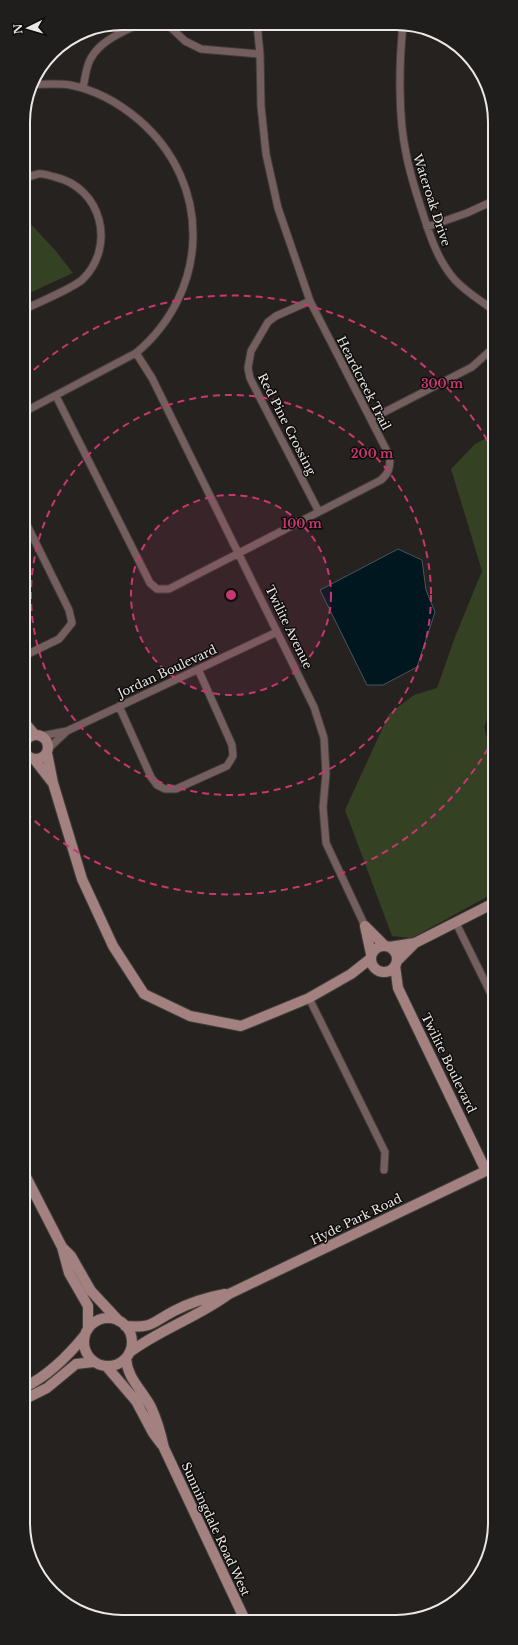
<svg xmlns="http://www.w3.org/2000/svg" width="518" height="1645" viewBox="0 0 518 1645" font-family="'Libre Baskerville',serif">
	<style>
		.green { fill: #344123 }
		.water { fill: #001720; stroke: #46565b }
		.lines { fill: none; stroke-linecap: round; stroke-linejoin: round }
		.street-casing { stroke: #413e3b; stroke-width: 9 }
		.secondary-casing { stroke: #413e3b; stroke-width: 12 }
		.street { stroke: #745f5e; stroke-width: 7 }
		.secondary { stroke: #a28180; stroke-width: 10 }
		.ring { fill: none; stroke: #c83770; stroke-width: 2; stroke-dasharray: 7 5 }
		.labels { text-anchor: middle; dominant-baseline: central; stroke-width: 3; stroke-linejoin: round; paint-order: stroke }
		.street-label { font-size: 12px; fill: #eae8e6; stroke: #0e0c0b }
		.rim { fill: none; stroke: #eae8e6; stroke-width: 2 }
		.centre { fill: #c83770; stroke: #0e0c0b; stroke-width: 2 }
		.ring-label { font-size: 12px; text-anchor: middle; font-weight: bold; fill: #c83770; stroke: #0e0c0b; stroke-width: 3; stroke-linejoin: round; paint-order: stroke }
	</style>
	<rect width="100%" height="100%" fill="#26221f"/>
	<path class="green" d="M23,221H28L55,250L73,273L23,296Z
		M494,434V702L484,727L494,763V893L412,938L392,936L345,810L389,714L414,695L437,688L455,637L482,571L451,469L475,444Z"/>
	<path class="water" d="M398,549L422,560L426,590L435,612L417,667L383,685H367L320,590Z"/>
	<g class="lines">
		<defs>
			<path id="street" d="M166,23L185,41L201,49L260,54
				M403,25C399,62 398,116 406,153C410,175 417,196 424,217C431,239 439,262 455,280C466,292 480,300 493,310
				M83,88C85,79 86,66 91,58C101,40 123,32 141,23
				M23,179C28,177 33,175 38,174C43,173 50,176 55,177C102,188 116,246 83,279C74,288 37,303 23,310
				M427,227L467,213L493,201
				M310,301L276,316L268,322L251,351L248,368L250,378L260,398L319,512
				M136,353L152,378L314,707L324,738L326,774L323,807L326,843L365,926
				M56,396L150,583L157,589H169L381,480C389,473 390,468 390,457L310,301L278,208L266,154L261,106L260,54L257,24
				M24,412L136,353C210,291 213,184 139,120C119,103 96,90 70,85C57,83 43,84 30,85
				M371,419L472,367L493,348
				M24,519L69,610L72,623L59,639L24,656
				M119,706L151,777L157,785L165,789H176L227,766L233,756L232,745L198,669
				M41,736L67,731L277,632
				M48,749L67,731
				M456,923L494,1000
				M309,998L385,1152L384,1170"/>
			<path id="secondary" d="M24,722L35,735
				M24 747a12 12 0 1 1 24 0a12 12 0 1 1-24 0Z
				M47,753L53,783L82,879L113,946L144,994L190,1016L241,1026L309,998L351,974L370,959
				M34,759L52,782
				M365,926L371,954
				M365,926L385,946
				M371 959a13 13 0 1 1 26 0a13 13 0 1 1-26 0Z
				M389,947L415,943L494,903
				M397,961L415,943
				M395,966L398,988L486,1171
				M24,1173L62,1247L71,1256L91,1291L119,1321
				M62,1247L69,1273L88,1306V1329
				M84 1342a24 24 0 1 1 48 0a24 24 0 1 1-48 0Z
				M125,1326C154,1328 151,1323 174,1311C189,1303 209,1297 225,1294
				M130,1352C161,1329 198,1317 229,1294L494,1167
				M126,1358C127,1378 142,1390 151,1407C157,1420 161,1434 164,1448L245,1620
				M107,1367L136,1401L153,1433L162,1445
				M25,1387C49,1375 68,1356 85,1335
				M25,1399L47,1388L76,1364L93,1362"/>
		</defs>
		<use href="#street" class="street-casing"/>
		<use href="#secondary" class="secondary-casing"/>
		<use href="#street" class="street"/>
		<use href="#secondary" class="secondary"/>
	</g>
	<circle cx="231" cy="595" r="100" fill="#c83770" fill-opacity=".12"/>
	<g class="ring">
		<circle cx="231" cy="595" r="100"/>
		<circle cx="231" cy="595" r="200"/>
		<path d="M494 738A299 299 0 0 1 25 812M25 378A299 299 0 0 1 493 450"/>
	</g>
	<g class="labels">
		<g class="street-label">
			<text transform="translate(432 200) rotate(72)">Wateroak Drive</text>
			<text transform="translate(364 383) rotate(63)">Heardcreek Trail</text>
			<text transform="translate(287 424) rotate(63)">Red Pine Crossing</text>
			<text transform="translate(289 627) rotate(64)">Twilite Avenue</text>
			<text transform="translate(167 671) rotate(-25)">Jordan Boulevard</text>
			<text transform="translate(449 1063) rotate(64)">Twilite Boulevard</text>
			<text transform="translate(356 1219) rotate(-26)">Hyde Park Road</text>
			<text transform="translate(216 1529) rotate(65)">Sunningdale Road West</text>
		</g>
	</g>
	<path d="M0 0H518V1645H0ZM122 30H396A92 92 0 0 1 488 122V1523A92 92 0 0 1 396 1615H122A92 92 0 0 1 30 1523V122A92 92 0 0 1 122 30Z" fill="#201e1d" fill-rule="evenodd"/>
	<path class="rim" d="M122 30H396A92 92 0 0 1 488 122V1523A92 92 0 0 1 396 1615H122A92 92 0 0 1 30 1523V122A92 92 0 0 1 122 30Z"/>
	<circle cx="231" cy="595" r="6" class="centre"/>
	<g class="ring-label">
		<text x="442" y="388">300 m</text>
		<text x="372" y="458">200 m</text>
		<text x="302" y="528">100 m</text>
	</g>
	<g transform="translate(28 28) rotate(265)" stroke="#0e0c0b" stroke-width="3" paint-order="stroke">
	<path d="M0-3L7 15L0 10L-7 15Z" fill="#eae8e6"/>
	<text y="-6" font-size="11" font-weight="bold" text-anchor="middle" fill="#eae8e6">N</text>
	</g>
</svg>
